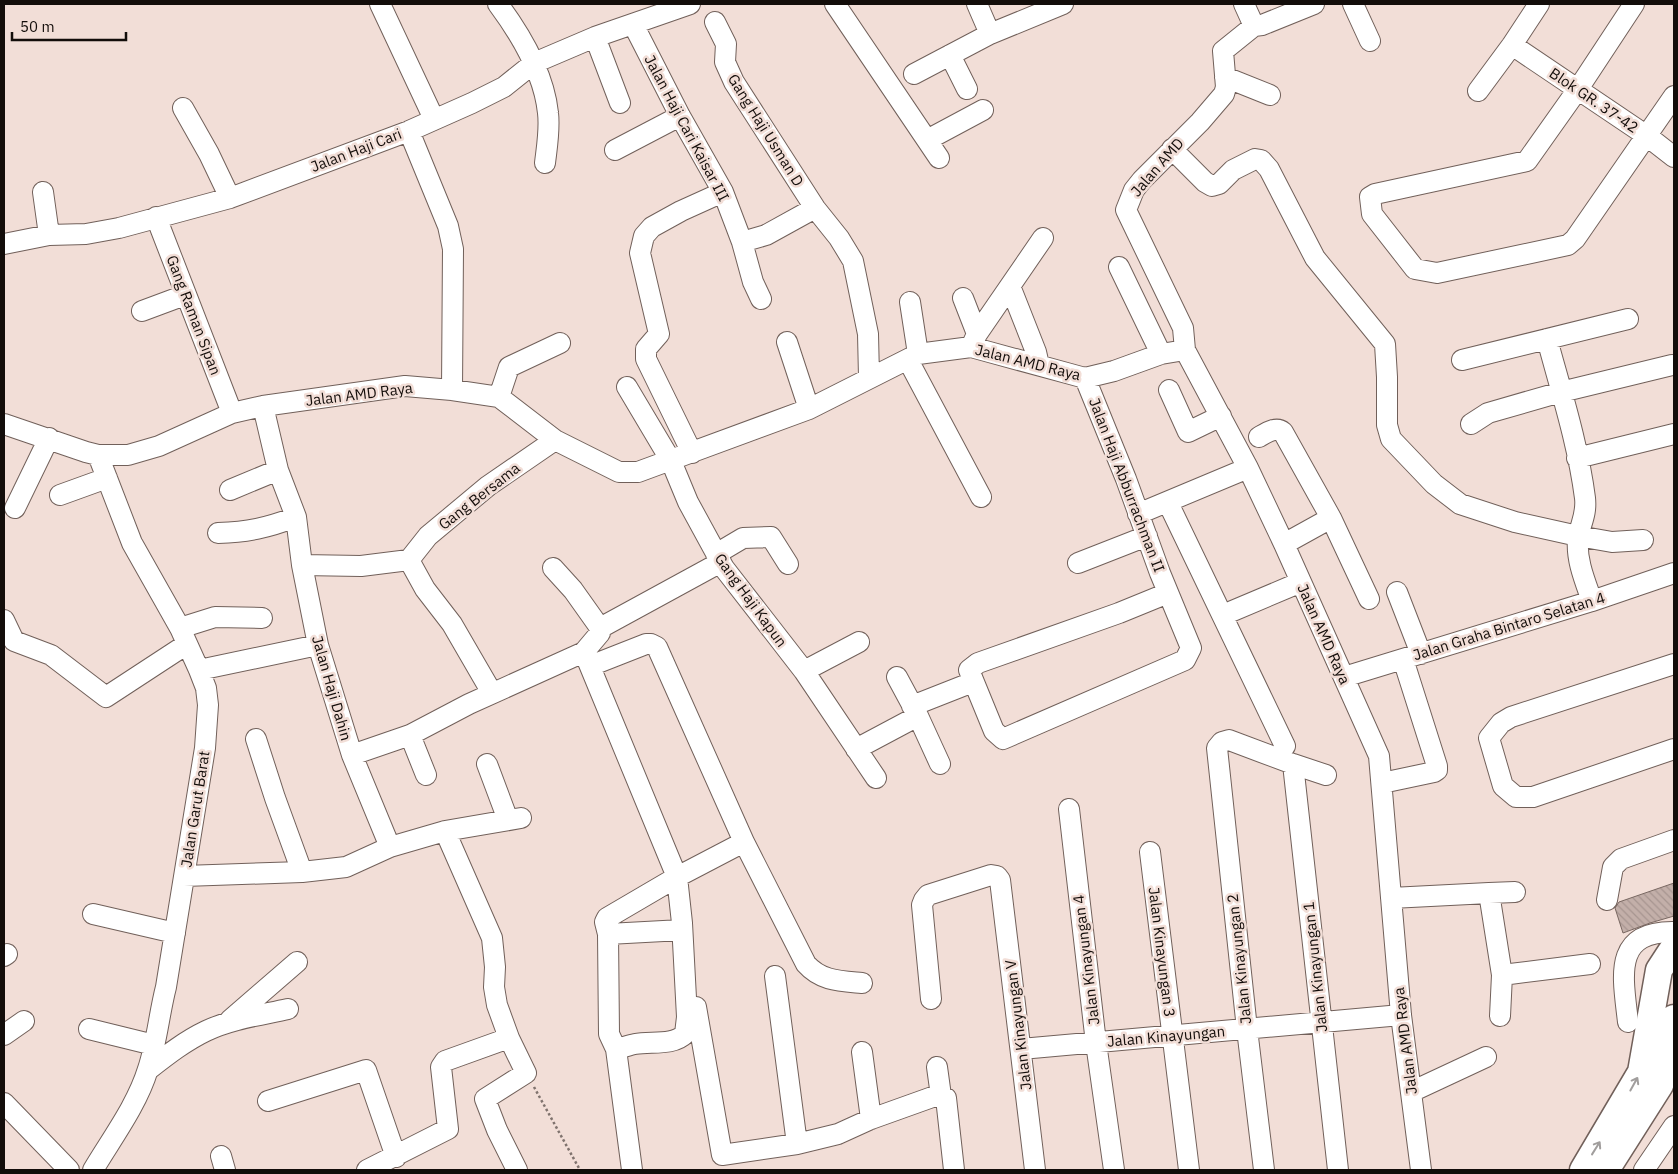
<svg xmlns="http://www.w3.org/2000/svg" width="1678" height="1174" viewBox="0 0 1678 1174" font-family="'IBM Plex Sans',sans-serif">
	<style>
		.building { fill: url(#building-back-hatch); stroke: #796862 }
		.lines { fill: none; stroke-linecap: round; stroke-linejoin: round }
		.minor-casing { stroke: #71605a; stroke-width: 22 }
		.major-casing { stroke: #71605a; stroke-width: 29 }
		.path { stroke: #80736e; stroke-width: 2.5; stroke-dasharray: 2.5 2.5; stroke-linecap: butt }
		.minor { stroke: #fff; stroke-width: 20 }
		.major { stroke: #fff; stroke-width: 26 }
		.oneway { stroke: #a19e9d }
		.labels { text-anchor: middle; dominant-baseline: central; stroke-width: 5; stroke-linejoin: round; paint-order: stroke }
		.street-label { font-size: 15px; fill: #130d0a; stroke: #f2ded7 }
	</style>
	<defs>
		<pattern id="building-back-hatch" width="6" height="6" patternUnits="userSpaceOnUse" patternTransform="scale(1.25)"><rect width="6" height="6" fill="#c3afa9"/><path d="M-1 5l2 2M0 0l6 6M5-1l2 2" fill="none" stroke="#a79590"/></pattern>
	</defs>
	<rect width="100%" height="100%" fill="#f2ded7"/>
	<path class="building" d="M1674,883V916L1650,923L1623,933L1615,908L1619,902Z"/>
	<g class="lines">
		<defs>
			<path id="minor" d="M380,4L434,119
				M498,4C521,35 544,73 548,113C550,129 547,146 545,163
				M835,4L939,158
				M1244,4L1254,26
				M1314,4L1262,25L1254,26L1223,51L1226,87L1224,94L1200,122L1142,180L1134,190L1126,210L1183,328L1185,350L1248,468L1284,544L1379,756L1401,1015L1421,1170
				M1353,4L1370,41
				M1634,4L1578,89L1527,161L1375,194L1370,197L1372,214L1415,269L1437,273L1568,245L1575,239L1674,96
				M715,22L726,44L725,62L734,82L815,208L839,238L853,261L868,334L869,377
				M633,24L680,116L723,192L742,242L753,282L761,299
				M990,34L1063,4
				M595,37L620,103
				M1512,45L1647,136L1674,157
				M950,55L967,89
				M914,74L990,34L977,4
				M1225,77L1270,95
				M1478,91L1512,45L1539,4
				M183,108L209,154L230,198
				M409,131L448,226L453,249L452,390
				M927,140L983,110
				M1172,149L1205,182L1212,186L1219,184L1233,170L1255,159L1261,160L1269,169L1315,258L1385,344L1387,377V425L1391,439L1434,484L1460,504L1515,522L1578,536L1612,542L1643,540
				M615,150L680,116
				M43,192L49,235
				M156,217L232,413
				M742,242L766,235L815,208
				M4,244L49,235L86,234L119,228L230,198L409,131L472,103L504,87L534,63L595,37L690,4
				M1119,267L1161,354
				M1010,286L1036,352L1039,365
				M963,298L977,334
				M910,302L918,354
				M142,311L185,295
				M1547,339C1561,391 1578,444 1585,498C1587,515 1580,524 1578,539C1576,560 1585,581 1592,601
				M787,342L809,409
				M971,347L977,334L1043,238
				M908,360L981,497
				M1462,360L1628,319
				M1085,378L1126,479L1160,573L1191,648L1185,660L1003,739L994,731L969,670L978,663L1119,613L1168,593
				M627,387L671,461L688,502L724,568L804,671L876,778
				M1169,390L1188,432L1221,416
				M499,397L509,367L560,343
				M263,406L278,470L296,517L302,565L318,645L352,755L390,847
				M4,424L86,452L98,455H128L159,446L232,413L263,406L405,386L452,390L499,397L555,440L619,472H638L809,409L918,354L971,347L1085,378L1114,371L1161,354L1185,350
				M1471,424L1488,413L1561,392L1672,365
				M1259,437C1266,433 1276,426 1283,432L1331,518L1369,599
				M692,453L646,359V349L659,334L640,253L644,236L652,227L681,211L723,192
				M1577,458L1674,434
				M230,490L278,470
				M60,495L107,478
				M15,508L49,438
				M1171,509L1285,746
				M1138,514L1248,468
				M218,533C248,532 267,528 296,517
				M1284,544L1331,518
				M716,554L743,538L771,537L788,564
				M409,560L428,536L488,486L555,440
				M409,560L425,589L452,624L492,693
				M1078,563L1147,536
				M302,565L361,566L409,560
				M553,568L573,590L600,628
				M1397,592L1421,654
				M1223,615L1301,582
				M4,620L14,641L51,655L106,697L187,644
				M180,628L215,617L262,618
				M600,628L721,562
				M584,652L677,877L682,923L687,1017L685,1034C673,1046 651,1041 635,1044C629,1045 622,1048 616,1049
				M1674,664L1511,717L1501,723L1489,738L1503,786L1516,797H1533L1674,749
				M590,666L646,644H651L657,647L744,842
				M199,670L318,645
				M804,671L859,642
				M897,677L918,716L940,764
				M1344,677L1592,601L1674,573
				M912,706L973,682
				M410,735L426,775
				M256,739L275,798L302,872
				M856,749L918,716
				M352,755L410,735L469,704L584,652L600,633V628
				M487,764L508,820
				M1293,764L1338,1170
				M1382,783L1434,772L1437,770V766L1403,659
				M1069,809L1096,1043L1114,1170
				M445,831L492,938L495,967L494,987L497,1005L509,1038L526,1073L485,1099L497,1130L517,1170
				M1150,852L1189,1170
				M184,876L302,872L346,867L390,847L445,831L521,818
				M1489,893L1515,892
				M1391,898L1489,893L1502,975
				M1607,900L1613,867L1621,859L1674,840
				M93,914L175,933
				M608,934L682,930
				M4,956L7,954
				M775,976L797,1144
				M931,999L922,905L924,900L928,895L991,875L997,876L1000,880L1035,1170
				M696,1007L722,1155L797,1144L838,1134L871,1119L938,1095L946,1098L954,1170
				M1500,1016L1502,975L1590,964
				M230,1020L297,962
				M1628,1022C1623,977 1612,931 1674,932
				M89,1029L154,1045
				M4,1035L24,1021
				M1021,1049L1401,1015
				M862,1052L871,1119
				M937,1067L941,1096
				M148,1070C166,1056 185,1041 206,1031C231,1019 261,1015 288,1009
				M1411,1092L1486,1057
				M268,1101L366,1070L396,1157
				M4,1103L69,1170
				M221,1156L225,1170
				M93,1170C112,1138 137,1105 148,1069C157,1042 159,1014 166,987L205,748L208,705L206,688L199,670L180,628L132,543L98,455
				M367,1170L448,1129L441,1067L445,1061L509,1038
				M632,1170L616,1049L609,1034L608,934L605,922L607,918L677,877L744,842L806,964C821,981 840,981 862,983
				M1264,1170L1247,1029L1217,748L1222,742L1229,740L1293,764L1326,775
				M1644,1170L1674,1126"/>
			<path id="major" d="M1583,1170L1641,1072L1659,970L1674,947
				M1606,1170L1660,1085L1669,1060V1038L1674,1018"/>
		</defs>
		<use href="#minor" class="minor-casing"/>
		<use href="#major" class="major-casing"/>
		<path class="path" d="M534,1087L580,1170"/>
		<use href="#minor" class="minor"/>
		<use href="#major" class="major"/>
	</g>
	<defs><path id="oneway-shaft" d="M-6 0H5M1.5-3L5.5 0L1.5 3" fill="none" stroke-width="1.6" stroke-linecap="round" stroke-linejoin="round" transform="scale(1.25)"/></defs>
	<g class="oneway">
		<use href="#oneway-shaft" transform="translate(1634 1084) rotate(-61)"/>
		<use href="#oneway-shaft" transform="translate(1596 1148) rotate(-58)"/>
	</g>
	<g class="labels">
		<g class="street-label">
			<text transform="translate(1594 100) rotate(34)">Blok GR. 37-42</text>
			<text transform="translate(687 128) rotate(62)">Jalan Haji Cari Kaisar III</text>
			<text transform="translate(766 130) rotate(58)">Gang Haji Usman D</text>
			<text transform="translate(356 150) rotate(-21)">Jalan Haji Cari</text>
			<text transform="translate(1157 167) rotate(-49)">Jalan AMD</text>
			<text transform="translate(194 315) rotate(69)">Gang Raman Sipan</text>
			<text transform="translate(1028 362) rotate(14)">Jalan AMD Raya</text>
			<text transform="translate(359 394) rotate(-7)">Jalan AMD Raya</text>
			<text transform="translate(1127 485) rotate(69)">Jalan Haji Abburrachman II</text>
			<text transform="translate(479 496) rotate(-38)">Gang Bersama</text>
			<text transform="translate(751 600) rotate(54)">Gang Haji Kapun</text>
			<text transform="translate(1509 626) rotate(-17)">Jalan Graha Bintaro Selatan 4</text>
			<text transform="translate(1324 634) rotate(66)">Jalan AMD Raya</text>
			<text transform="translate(332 688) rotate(74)">Jalan Haji Dahin</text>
			<text transform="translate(195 809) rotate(-81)">Jalan Garut Barat</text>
			<text transform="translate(1162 952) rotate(83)">Jalan Kinayungan 3</text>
			<text transform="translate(1239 959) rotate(-96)">Jalan Kinayungan 2</text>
			<text transform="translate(1086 960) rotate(-97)">Jalan Kinayungan 4</text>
			<text transform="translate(1315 967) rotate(-96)">Jalan Kinayungan 1</text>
			<text transform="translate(1018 1025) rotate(-97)">Jalan Kinayungan V</text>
			<text transform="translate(1166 1036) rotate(-5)">Jalan Kinayungan</text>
			<text transform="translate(1405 1041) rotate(-97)">Jalan AMD Raya</text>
		</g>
	</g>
	<rect width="1678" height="1174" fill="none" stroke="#130d0a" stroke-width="10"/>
	<path d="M12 32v8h114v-8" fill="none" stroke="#130d0a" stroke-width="2.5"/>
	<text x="20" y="32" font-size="15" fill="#130d0a" stroke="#f2ded7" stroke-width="4" paint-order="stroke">50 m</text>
</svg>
